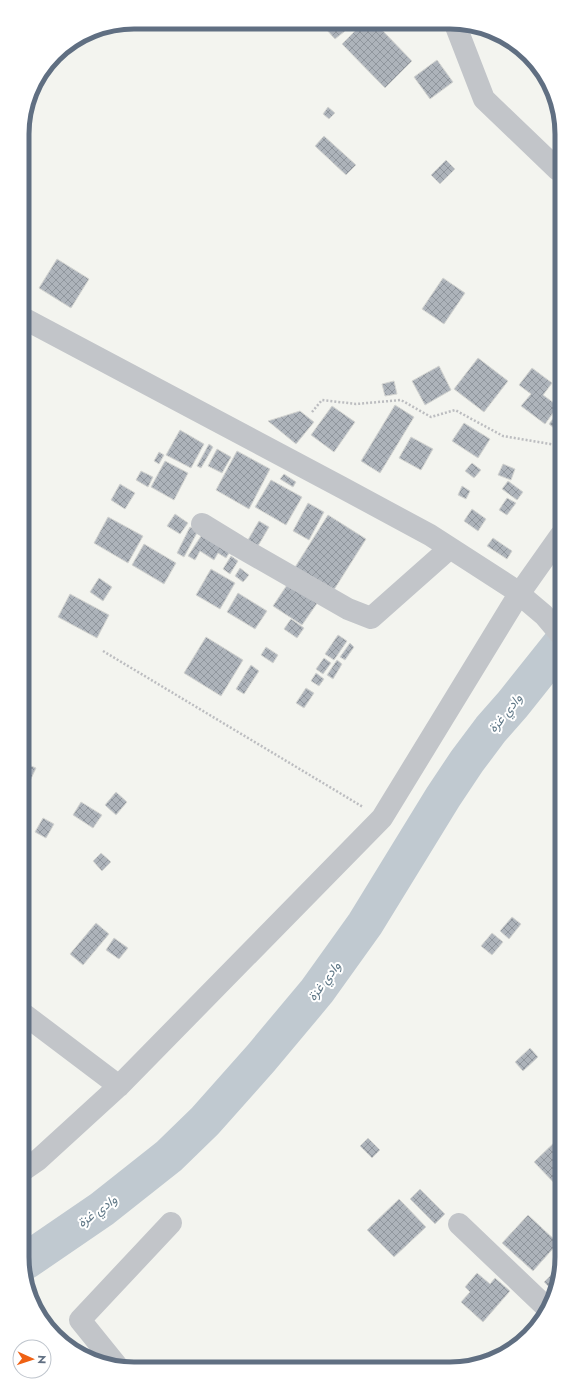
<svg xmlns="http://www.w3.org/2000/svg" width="584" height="1391" viewBox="0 0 584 1391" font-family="Jost,Vazirmatn,sans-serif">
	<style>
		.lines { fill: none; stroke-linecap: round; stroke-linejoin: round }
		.river { stroke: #c0c9d0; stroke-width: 37 }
		.building { fill: url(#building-cross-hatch); stroke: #d4d5d2 }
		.path { stroke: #bcbdc0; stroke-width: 2.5; stroke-dasharray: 2 2; stroke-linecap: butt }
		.minor { stroke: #c2c5c9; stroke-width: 22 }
		.labels { text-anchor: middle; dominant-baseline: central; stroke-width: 4; stroke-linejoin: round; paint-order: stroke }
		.water-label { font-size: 13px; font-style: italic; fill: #607887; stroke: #fff }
		.rim { fill: none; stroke: #606f82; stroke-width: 5 }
	</style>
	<defs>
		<pattern id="building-cross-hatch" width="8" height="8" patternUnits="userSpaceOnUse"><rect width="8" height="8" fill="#adb3ba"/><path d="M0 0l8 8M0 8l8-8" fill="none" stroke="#90969d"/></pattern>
	</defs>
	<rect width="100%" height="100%" fill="#f3f4ef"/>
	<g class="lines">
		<path class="river" d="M26,1261L102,1209L169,1156L205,1121L261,1058L317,991L365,924L443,797L467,761L491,729L513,704L560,645"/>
	</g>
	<path class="building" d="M333,23H339L345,31L335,39L326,29Z
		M363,23L376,24L412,61L385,88L342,44Z
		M437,60L453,82L430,99L414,77Z
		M328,107L335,113L329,119L323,114Z
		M324,136L356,165L346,175L315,146Z
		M446,160L455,169L440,184L431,175Z
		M57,259L89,279L71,308L39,288Z
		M443,278L465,293L444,324L422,309Z
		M478,358L508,381L484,412L454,389Z
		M439,366L451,390L425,405L412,381Z
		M532,368L552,383L543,395L558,406L545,424L521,406L531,394L519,385Z
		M394,381L397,394L385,396L382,384Z
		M395,405L414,417L380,473L361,461Z
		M332,406L355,422L334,452L311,435Z
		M300,411L314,422L296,444L268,421Z
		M559,411V432L549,424Z
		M464,423L490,439L478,458L452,441Z
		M180,430L204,444L191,468L166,455Z
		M411,437L433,449L421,470L399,458Z
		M209,444L213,447L201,468L197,466Z
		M217,449L231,457L222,473L208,466Z
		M237,451L270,469L249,509L216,490Z
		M159,452L164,455L159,464L154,461Z
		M165,461L188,473L174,500L151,487Z
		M472,463L481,470L474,478L465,471Z
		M503,464L515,469L511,480L498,475Z
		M141,471L153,477L148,487L136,480Z
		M284,474L296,482L293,487L280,479Z
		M271,480L302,497L286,525L255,507Z
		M508,481L523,492L517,500L502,489Z
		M120,484L135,493L125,509L111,500Z
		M462,486L470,491L466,499L458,495Z
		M507,498L516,503L507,515L499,510Z
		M308,503L324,512L309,540L293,531Z
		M472,509L486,519L478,531L464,521Z
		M175,514L188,523L180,534L167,526Z
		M328,515L366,539L330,596L292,572Z
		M108,517L143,536L128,563L94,543Z
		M259,521L269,527L255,551L245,545Z
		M190,527L198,531L184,557L177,553Z
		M203,533L231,550L226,558L218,553L214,560L200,551L195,560L188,556Z
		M493,538L512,551L507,559L487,546Z
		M144,544L176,563L164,584L132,565Z
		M231,556L238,561L230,574L223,569Z
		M240,568L249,575L243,582L235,576Z
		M211,569L235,583L220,609L196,595Z
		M99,578L112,587L103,601L90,592Z
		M289,582L318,602L302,625L273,606Z
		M238,593L267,611L255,629L227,612Z
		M70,594L109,615L97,638L58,617Z
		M291,619L304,628L297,638L284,629Z
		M338,635L347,641L334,660L325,654Z
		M206,637L243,660L221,696L184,673Z
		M350,643L354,647L345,660L340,657Z
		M266,647L278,655L273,663L261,655Z
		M324,658L331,663L323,674L316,669Z
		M337,660L342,664L333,679L327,675Z
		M251,665L259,671L244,694L236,689Z
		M316,673L324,679L319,686L311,681Z
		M306,688L314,693L304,708L296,703Z
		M26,764L36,768L28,785L24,783V768Z
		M116,792L127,802L116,815L105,805Z
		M81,802L102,815L93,828L73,815Z
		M43,818L54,824L46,838L35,832Z
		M101,853L111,862L102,871L93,861Z
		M512,917L521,924L509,939L500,931Z
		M96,923L109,934L83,965L70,954Z
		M492,933L503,942L492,955L481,946Z
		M114,938L128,948L119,959L106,950Z
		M530,1048L538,1057L523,1071L515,1062Z
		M368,1138L380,1150L372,1158L360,1146Z
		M559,1138L561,1141L562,1187L560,1189L534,1162Z
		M420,1189L445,1214L435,1224L410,1199Z
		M399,1199L426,1227L394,1257L367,1230Z
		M528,1215L558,1243L533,1271L502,1243Z
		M562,1264L552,1290L544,1282Z
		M477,1273L490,1284L495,1278L510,1291L483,1322L461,1302L470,1292L465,1287Z"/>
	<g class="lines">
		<path class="path" d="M312,412L322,400L356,404L401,400L431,417L455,410L503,436L556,445L559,442
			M103,651L363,807"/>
		<path class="minor" d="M455,24L484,99L558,170
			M23,318L341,487L430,535L512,588L544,615L560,634
			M202,524L238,546L348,609L371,618L450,548
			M25,1015L119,1086
			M25,1169L38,1160L119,1086L382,818L519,594L560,536
			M459,1224L546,1307
			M118,1367L80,1320L171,1223"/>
	</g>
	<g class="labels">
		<g class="water-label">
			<text transform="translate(505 713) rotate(-51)">وادي غزة</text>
			<text transform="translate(324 981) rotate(-53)">وادي غزة</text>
			<text transform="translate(97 1211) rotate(-36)">وادي غزة</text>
		</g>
	</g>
	<path d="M0 0H584V1391H0ZM134 29H450A105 105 0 0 1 555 134V1257A105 105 0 0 1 450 1362H134A105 105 0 0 1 29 1257V134A105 105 0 0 1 134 29Z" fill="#fff" fill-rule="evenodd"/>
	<path class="rim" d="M134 29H450A105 105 0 0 1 555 134V1257A105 105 0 0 1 450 1362H134A105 105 0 0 1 29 1257V134A105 105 0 0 1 134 29Z"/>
	<g transform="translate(32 1359) rotate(93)"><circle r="19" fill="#ffffff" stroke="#bfc5cd"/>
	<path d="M0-3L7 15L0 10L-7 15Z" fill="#ef6114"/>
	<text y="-6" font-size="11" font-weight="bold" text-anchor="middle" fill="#606f82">N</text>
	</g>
</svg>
